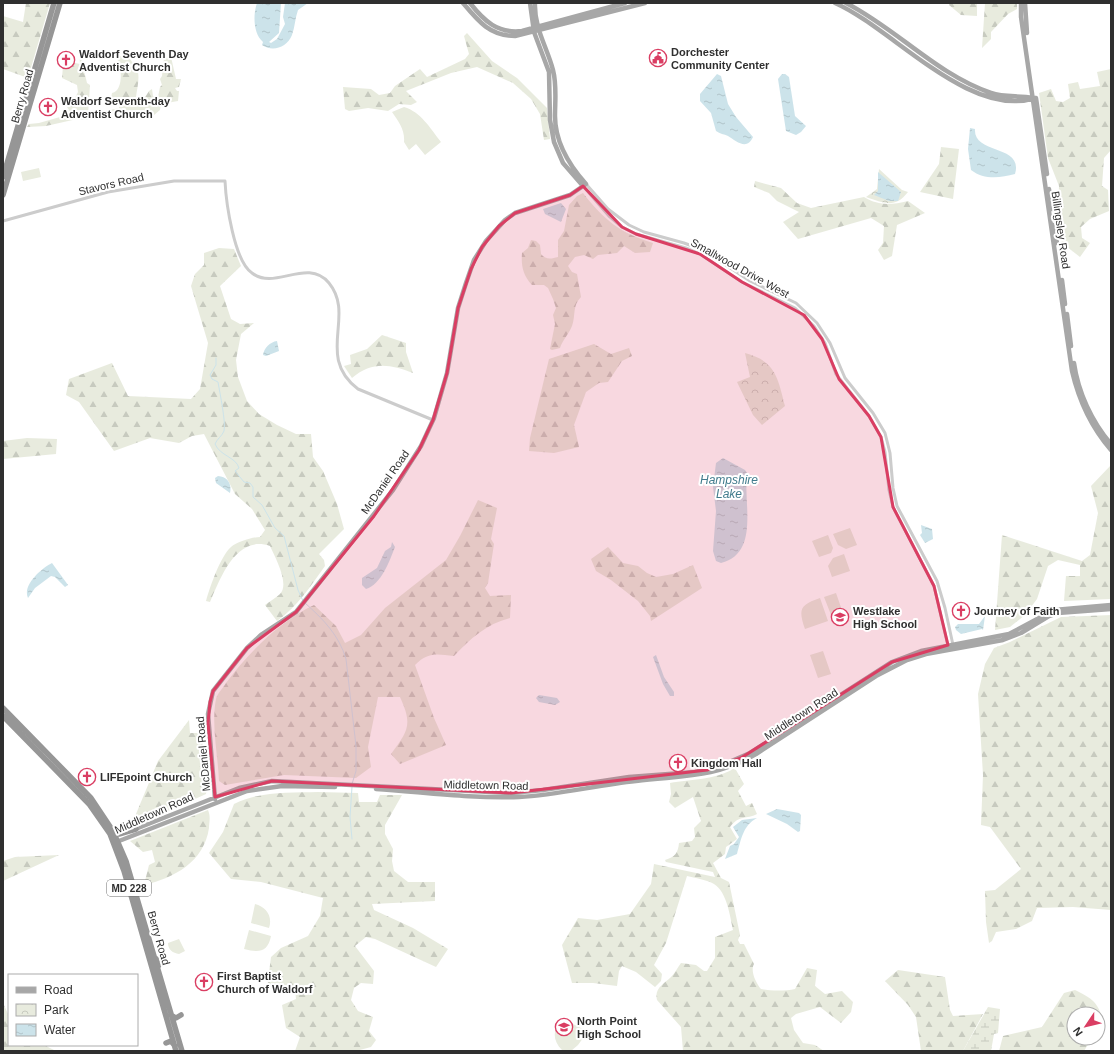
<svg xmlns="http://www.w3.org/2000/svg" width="1114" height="1054" viewBox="0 0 1114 1054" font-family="Helvetica,sans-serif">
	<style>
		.green { fill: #e8ebde }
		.forest { fill: url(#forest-firs) }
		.wetland { fill: url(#wetland-marsh) }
		.park { fill: url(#park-crowns) }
		.water { fill: url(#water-ripples) }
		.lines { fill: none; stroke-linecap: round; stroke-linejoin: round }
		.stream { stroke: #cce3ea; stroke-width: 1 }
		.minor { stroke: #ccc; stroke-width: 3 }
		.major { stroke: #a7a7a7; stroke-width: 4.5 }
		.highway { stroke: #969696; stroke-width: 5.5 }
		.marked { fill: #da3e63; fill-opacity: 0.2; stroke: #da3e63; stroke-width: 3; stroke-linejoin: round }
		.labels { text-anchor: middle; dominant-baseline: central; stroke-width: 4; stroke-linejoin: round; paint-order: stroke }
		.shield { fill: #fff; stroke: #6d6d6d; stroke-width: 1 }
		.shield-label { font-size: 10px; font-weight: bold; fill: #2f2f2f }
		.poi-label { font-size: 11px; font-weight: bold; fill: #2f2f2f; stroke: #fff; text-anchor: start }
		.street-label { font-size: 11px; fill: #2f2f2f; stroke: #fff }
		.water-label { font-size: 12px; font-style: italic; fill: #427c8d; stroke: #fff }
	</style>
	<defs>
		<pattern id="forest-firs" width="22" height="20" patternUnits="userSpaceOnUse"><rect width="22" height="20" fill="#e8ebde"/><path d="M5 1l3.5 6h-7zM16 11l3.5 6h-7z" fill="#c7cabf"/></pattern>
		<pattern id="wetland-marsh" width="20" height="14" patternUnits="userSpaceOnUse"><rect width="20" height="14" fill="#e8ebde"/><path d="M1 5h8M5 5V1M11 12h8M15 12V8" fill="none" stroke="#c7cabf"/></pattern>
		<pattern id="park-crowns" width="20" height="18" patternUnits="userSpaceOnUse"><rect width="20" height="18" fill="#e8ebde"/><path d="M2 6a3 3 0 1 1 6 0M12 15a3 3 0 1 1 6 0" fill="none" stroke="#c7cabf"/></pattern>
		<pattern id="water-ripples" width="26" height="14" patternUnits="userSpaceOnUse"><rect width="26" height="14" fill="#cce3ea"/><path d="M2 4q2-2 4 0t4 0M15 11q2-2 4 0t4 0" fill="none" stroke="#b0c3c9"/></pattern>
	</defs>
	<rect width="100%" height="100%" fill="#fff"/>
	<path class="green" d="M404,107C421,112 430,128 441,142L425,155L416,144L409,150L404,142C405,130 399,122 392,112Z
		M39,168L41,177L23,181L21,172Z
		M850,528L857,545L846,549L838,545L833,534Z
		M828,535L833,548L831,553L819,557L812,541Z
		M844,554L850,571L832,577L828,566L833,558Z
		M836,593L844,616L833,620L824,597Z
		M820,598L828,621L805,629C798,609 800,605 820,598Z
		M823,651L831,674L818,678L810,655Z
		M255,904C266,907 273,916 269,928L251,923Z
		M249,930L271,936C268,952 259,953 244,949Z
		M179,939L185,951L179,954C173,953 168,950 168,943Z
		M561,1021L573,1024L585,1030L586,1034L578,1045L571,1051L562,1050C553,1041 552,1030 561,1021Z"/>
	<path class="forest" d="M26,3H50L28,78L3,69V16L23,22Z
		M950,3H977V16L961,15L949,5Z
		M985,3H1017V9L1008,14L991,32V39L982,48Z
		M467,33L492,61L517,78L547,108L550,139L544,140L540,114L531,99L513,83L477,67L451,73L406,91L417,102L411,105L399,104L388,111L368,108L349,111L345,109L343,87L371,89L379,95L390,93L395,86L420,69L427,77L465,59L469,54L464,36Z
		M79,50L87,83L90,85L88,115L119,108V106L115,105L111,98L112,93C123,91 122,69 118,61L120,56L129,57C131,61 133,63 136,67C141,75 137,88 136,97L139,100L144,99L149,91L152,89L153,96L158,97L160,87L162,85L160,79L162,76L164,58L171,57L176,79H181L179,87L175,88L177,91H179L178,101L161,104L160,110L154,115L149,112L145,114L139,111L127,114L119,111L111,112L87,120L77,119L46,126L27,127L29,124L39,123L67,115L69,110L67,107V100H74L78,92L77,85L62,78L63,66L70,62L80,64Z
		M1111,69V150L1104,158L1102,186L1108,190L1109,211L1090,219L1081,227L1082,238L1090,243L1080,257L1062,243L1058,212L1059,186L1048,158L1039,93L1051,89L1056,101L1063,102L1070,98L1068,84L1078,82L1080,89L1100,86L1097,72Z
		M941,147L959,149L953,199L920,192L939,164Z
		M755,181L781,188L797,203L811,208L864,197C879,206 891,205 908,201L925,213L897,225L892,256L884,260L878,250L883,243L884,226L871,218L798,239L783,222L799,212L777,201L769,193L754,187Z
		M583,193C604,220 620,233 653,243L650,252L635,253L624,246L617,253L598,255L593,259L584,255L575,257L568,266L572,272L577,274L581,297C572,306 576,315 572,326C569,334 563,339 560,348L552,350L550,349L555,324L553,315L556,308L553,299L548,288L544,285H532C523,275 521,266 522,253L528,248L531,240L536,241L540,245L541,254C546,260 551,259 558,257V240L564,231L569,205L577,196Z
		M219,248L234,249L241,266L220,286L231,319L240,324L254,323L241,334L236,360L238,377L247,401L259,414L277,425L296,434H311L313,457L323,471L337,504L344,529L319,554L324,560L325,566C310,587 298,606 277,621L265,605C270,601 276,598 280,594C290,584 275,557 270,546C236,534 220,579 210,602L206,601C210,587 220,557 231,547C237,542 252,537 260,537L265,530L252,509L235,494L204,434L192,436L179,443L150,438L114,451L79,402L66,395L69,379L112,363L128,396L191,399L200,389L208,343L191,286L195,274L204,265V253Z
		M382,335L406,343V352L413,373C390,364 372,361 352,378L344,366L351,364L350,355L367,349Z
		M594,344L611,354L629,348L632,356L622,361L608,382L599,383L586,392L574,425L579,447L554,453L529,451L530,438L549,359Z
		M27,438L57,439L56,454L3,459V441Z
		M1111,465V599L1064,601L1066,576H1080V565L1058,560L1048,566L1037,599L1025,615L1010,627L995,630L1002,535L1082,561L1090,555L1098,513L1091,486Z
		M478,500L497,508L491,539L494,544L488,583L485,588L490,596L511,595L510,618C486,624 470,639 454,656C436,654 428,652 415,665L434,718L446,745L400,764L391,754C408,731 413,725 400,697H378L368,747L371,767L356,778L284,775L225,785L219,781C218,755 211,725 216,699C217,694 223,688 226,683C247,654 280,621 314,605L336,626L345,643L361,635L385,608L446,560L460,536Z
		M608,547L623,563L638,566L647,573L656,577L673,574L693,565L702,588L651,621L650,616L638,601L611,580L596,571L591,559Z
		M1111,615V910L1073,907L1037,908L1032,921L1016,929L996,932L992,941L989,943L986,922L985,891L995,890L1021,869L990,827L981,825L983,775L978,694L985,664L994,648L1010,642L1061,617Z
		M189,720L190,733H201L208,779L206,794L151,819L135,823L136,814L158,761Z
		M733,769L736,770L744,784L738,791L746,806L752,803L757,814C746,820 740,814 730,827L737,839L726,847L725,854L713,863L721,878L729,882L740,935L738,940L740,944H744L754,964C750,971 756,983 761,989C771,991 786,991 795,989L807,968L817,970L815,986L825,994L842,991L853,1002L851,1012L841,1023L820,1007L796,1014L791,1018L794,1030L803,1043L815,1045L824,1051H683L681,1027L657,1000C654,988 664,984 671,977C675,973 678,967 681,963L696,965L704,971H707L715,958V937L733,930C730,916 727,892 714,884C707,880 695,878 687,876L666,943L654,965L662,974L661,981L655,987L636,972L622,966L619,971L617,986L593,983H572L562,945L578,918L597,920L630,914L651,884L654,864L715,877L713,872L666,862L665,860C675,857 678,853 679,843L692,841L695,837L694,828L701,821L693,797L675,808L669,802L671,794L670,783C691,779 715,780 733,769Z
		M318,792L358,793L359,802H377L380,795H402L385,825V834L393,849L392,861L394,871L408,882H435V901L372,904L374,910L413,928L448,949L436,967L375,939L366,937L355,946L374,971L373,984L361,983L354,988L351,1000L358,1011L373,1017L369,1031L376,1040L371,1047L356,1051H295L300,1037L286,1028L282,1005L296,999L295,988L267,989L271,957L281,948L308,936L320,916L323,898L261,882L231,879L209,853L223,832L234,804C260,791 290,793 318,792Z
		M208,810C211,817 209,822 209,828C204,862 174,878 144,885L149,865L155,862L152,850L143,852L130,841Z
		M59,855L3,881V861L15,857Z
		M898,970L945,977L950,1010L953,1016L983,1014L963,1051H921L916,1017L908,1005L885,981Z
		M1075,990C1089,997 1098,1001 1102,1018L1098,1026V1014H1074V1038H1092L1084,1051H999L1003,1036L1042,1027L1064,993Z
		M3,1003L9,1016V1045H44L56,1051H3Z"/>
	<path class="wetland" d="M988,1007L1000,1009L998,1033L994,1034L991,1051H963Z"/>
	<path class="park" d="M879,169L902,190L908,192C895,209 884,203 866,197L877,189Z
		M745,353C776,361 778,379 785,406L762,425L753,415L737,382L750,377Z"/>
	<path class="water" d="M257,3H281L279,33L269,42L271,43L277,39L285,24L283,17L285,3H308L298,10C295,18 295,27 292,35C287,48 272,52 262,45L263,42C253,34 253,14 257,3Z
		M717,74L721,76L728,104L736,117L753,137C747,151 736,141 728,136C724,134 720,134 716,131L711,113L700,101V94Z
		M782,74H785L789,77L795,116L806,126L801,132L796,135L786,131L778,79Z
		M970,128L975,129C973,155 1024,144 1015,174C1000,178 984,180 971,170L968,149Z
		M878,172L901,192L898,201H889L874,195L878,191Z
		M561,203L566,209L561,222L545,214L543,209Z
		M277,341L279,351L266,356L263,355C264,348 270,342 277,341Z
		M723,458L745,470L747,473C743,503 760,553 721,563L716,561L713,551L716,511L713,487L716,463Z
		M218,476C228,477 232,484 230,493L216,483L215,478Z
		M921,525L932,529L933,539L925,543L920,535L922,533Z
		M392,542L395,547C390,560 381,585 366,589L362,585V578L377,568L385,551L391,547Z
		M52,563L68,585L65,587L55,577L51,576L35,588L28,598C22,585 42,568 52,563Z
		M985,616L983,630L982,629L961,634L956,630L955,627L958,624H979Z
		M656,655L664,677L674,692V696H670L663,684L653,657Z
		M539,695L557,698L560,702L555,705L539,702L536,698Z
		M777,809L799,813L801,815L800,831L798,832L787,824L766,814Z
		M757,818C743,825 741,840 737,854L725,859L730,846L734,844L739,837L733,827L742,820Z"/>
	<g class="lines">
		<path class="stream" d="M216,358V365L210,375L212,379L218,382C220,394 226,422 224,431C222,436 217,439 215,444C220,456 236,457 239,468L235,471L244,482L250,483L253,487V497L262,505L275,528L284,536L298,590L303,601
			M305,603C323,619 339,635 346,659L356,746V771L352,784
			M352,787L350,817L352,839"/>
		<path class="minor" d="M586,184L608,209L629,225L644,232L684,243L703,250L750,281L796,303L817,323L830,343L845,378L873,413L885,433L890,453L893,488L897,506L937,581L945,608L953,645
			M583,186L609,216L622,227L636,234L686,248L700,254L742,282L795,308L814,326L825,343L836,374L869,416L881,437L885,452L889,490L893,507L934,586L948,646
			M3,221L108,192L174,181H225C226,202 234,261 252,273C275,291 307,257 329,283C356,316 315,356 358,389L433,420"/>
		<path class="major" d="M463,3C478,21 490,36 515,36L645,3
			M470,3C484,21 498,34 522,31L625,3
			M530,3L534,32L549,72L550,120L554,142L563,163L583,186
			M835,3C892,28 969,119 1035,98
			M846,3C897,29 936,74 991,93C1005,98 1019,95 1033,98
			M1021,3V17L1072,371C1079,401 1091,427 1111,450
			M1025,3L1027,33
			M1036,98L1047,174
			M1049,189L1052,209
			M1054,225L1057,243
			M1062,280L1065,304
			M1067,314L1071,346
			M1074,363C1078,392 1092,422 1111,444
			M376,789C422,792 473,799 519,797C558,795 597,785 636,781C683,775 713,779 756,754L876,676L907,660L926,654L1003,640L1021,633L1049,616L1058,613L1111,609
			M215,799L208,714L213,691L247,648L261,635L296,612L393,490L421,446L434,418L447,373L458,308L466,283L474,260L486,241L505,220L515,213L570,195L586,184C569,165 555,142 555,116C555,101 557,85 553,70C547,47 534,28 535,3
			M133,830L239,788L272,781L511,793L543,790L629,777L695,772L720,766L750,753L892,662L921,651L1009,634L1054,610L1111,605
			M115,841H119L247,791L282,786L335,787"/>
		<path class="highway" d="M3,177L54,3
			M3,195L60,3
			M3,708L91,798L113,831L126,861L182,1051
			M3,716L89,804L110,834L124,871L176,1051
			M114,829L119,834L136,829
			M154,958L162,961L157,968
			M171,1015L176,1018L181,1015
			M166,1043L171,1041L175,1046"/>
	</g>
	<path class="marked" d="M583,186L622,227L636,234L700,254L742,282L804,315L822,339L839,379L869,416L881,437L893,507L934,586L948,645L892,662L741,758L707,770L511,793L272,781L215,797L208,723L210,702L213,691L247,648L296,612L374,516L419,450L433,420L447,373L458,308L471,269L482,247L499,226L515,213L570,195Z"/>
	<defs>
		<symbol id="civic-ring" viewBox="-11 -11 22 22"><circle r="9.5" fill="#fff" stroke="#da3e63" stroke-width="1.5"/><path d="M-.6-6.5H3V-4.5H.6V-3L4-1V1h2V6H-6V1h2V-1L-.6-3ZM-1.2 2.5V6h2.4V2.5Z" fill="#da3e63"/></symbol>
		<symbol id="church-ring" viewBox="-11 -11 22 22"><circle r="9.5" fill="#fff" stroke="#da3e63" stroke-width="1.5"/><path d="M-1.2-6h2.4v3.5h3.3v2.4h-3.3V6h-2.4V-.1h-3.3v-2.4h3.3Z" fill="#da3e63"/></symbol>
		<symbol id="school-ring" viewBox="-11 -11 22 22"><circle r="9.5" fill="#fff" stroke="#da3e63" stroke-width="1.5"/><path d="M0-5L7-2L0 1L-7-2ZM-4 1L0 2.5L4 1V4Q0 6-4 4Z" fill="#da3e63"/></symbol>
	</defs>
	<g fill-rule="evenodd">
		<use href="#civic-ring" x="648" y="48" width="20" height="20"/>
		<use href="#church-ring" x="56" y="50" width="20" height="20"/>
		<use href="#church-ring" x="38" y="97" width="20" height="20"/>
		<use href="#church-ring" x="951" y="601" width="20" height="20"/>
		<use href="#school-ring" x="830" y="607" width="20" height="20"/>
		<use href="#church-ring" x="668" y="753" width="20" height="20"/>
		<use href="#church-ring" x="77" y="767" width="20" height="20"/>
		<use href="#church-ring" x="194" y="972" width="20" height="20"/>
		<use href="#school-ring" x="554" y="1017" width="20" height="20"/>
	</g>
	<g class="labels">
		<rect class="shield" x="107" y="880" width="44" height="16" rx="3"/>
		<g class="shield-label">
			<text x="129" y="888">MD 228</text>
		</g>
		<g class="poi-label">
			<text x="671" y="52">Dorchester<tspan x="671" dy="13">Community Center</tspan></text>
			<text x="79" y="54">Waldorf Seventh Day<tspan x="79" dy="13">Adventist Church</tspan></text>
			<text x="61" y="101">Waldorf Seventh-day<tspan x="61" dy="13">Adventist Church</tspan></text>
			<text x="853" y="611">Westlake<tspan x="853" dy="13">High School</tspan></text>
			<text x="974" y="611">Journey of Faith</text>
			<text x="691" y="763">Kingdom Hall</text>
			<text x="100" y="777">LIFEpoint Church</text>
			<text x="217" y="976">First Baptist<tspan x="217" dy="13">Church of Waldorf</tspan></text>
			<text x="577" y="1021">North Point<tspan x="577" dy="13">High School</tspan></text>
		</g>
		<g class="street-label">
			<text transform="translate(22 96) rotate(-74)">Berry Road</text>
			<text transform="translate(111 184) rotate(-13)">Stavors Road</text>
			<text transform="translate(1061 230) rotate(82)">Billingsley Road</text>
			<text transform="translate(740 268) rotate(29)">Smallwood Drive West</text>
			<text transform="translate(385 482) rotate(-55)">McDaniel Road</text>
			<text transform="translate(801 714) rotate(-33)">Middletown Road</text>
			<text transform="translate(203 754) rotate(-95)">McDaniel Road</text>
			<text transform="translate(486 785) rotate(1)">Middletown Road</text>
			<text transform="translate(154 813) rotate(-24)">Middletown Road</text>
			<text transform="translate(159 938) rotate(74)">Berry Road</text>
		</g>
		<g class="water-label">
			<text x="729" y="480">Hampshire<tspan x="729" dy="14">Lake</tspan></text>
		</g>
	</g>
	<rect width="1114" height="1054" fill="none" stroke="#2f2f2f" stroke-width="8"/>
	<rect x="8" y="974" width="130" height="72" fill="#ffffff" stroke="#acacac"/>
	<rect x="16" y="987" width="20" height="6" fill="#a7a7a7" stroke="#acacac"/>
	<text x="44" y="994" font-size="12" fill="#2f2f2f">Road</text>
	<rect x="16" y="1004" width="20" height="12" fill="url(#park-crowns)" stroke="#acacac"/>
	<text x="44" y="1014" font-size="12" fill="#2f2f2f">Park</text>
	<rect x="16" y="1024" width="20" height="12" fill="url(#water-ripples)" stroke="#acacac"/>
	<text x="44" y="1034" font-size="12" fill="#2f2f2f">Water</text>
	<g transform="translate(1086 1026) rotate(235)"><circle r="19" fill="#ffffff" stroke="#acacac"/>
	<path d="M0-3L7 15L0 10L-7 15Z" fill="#da3e63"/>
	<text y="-6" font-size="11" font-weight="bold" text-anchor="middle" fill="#2f2f2f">N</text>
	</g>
</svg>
